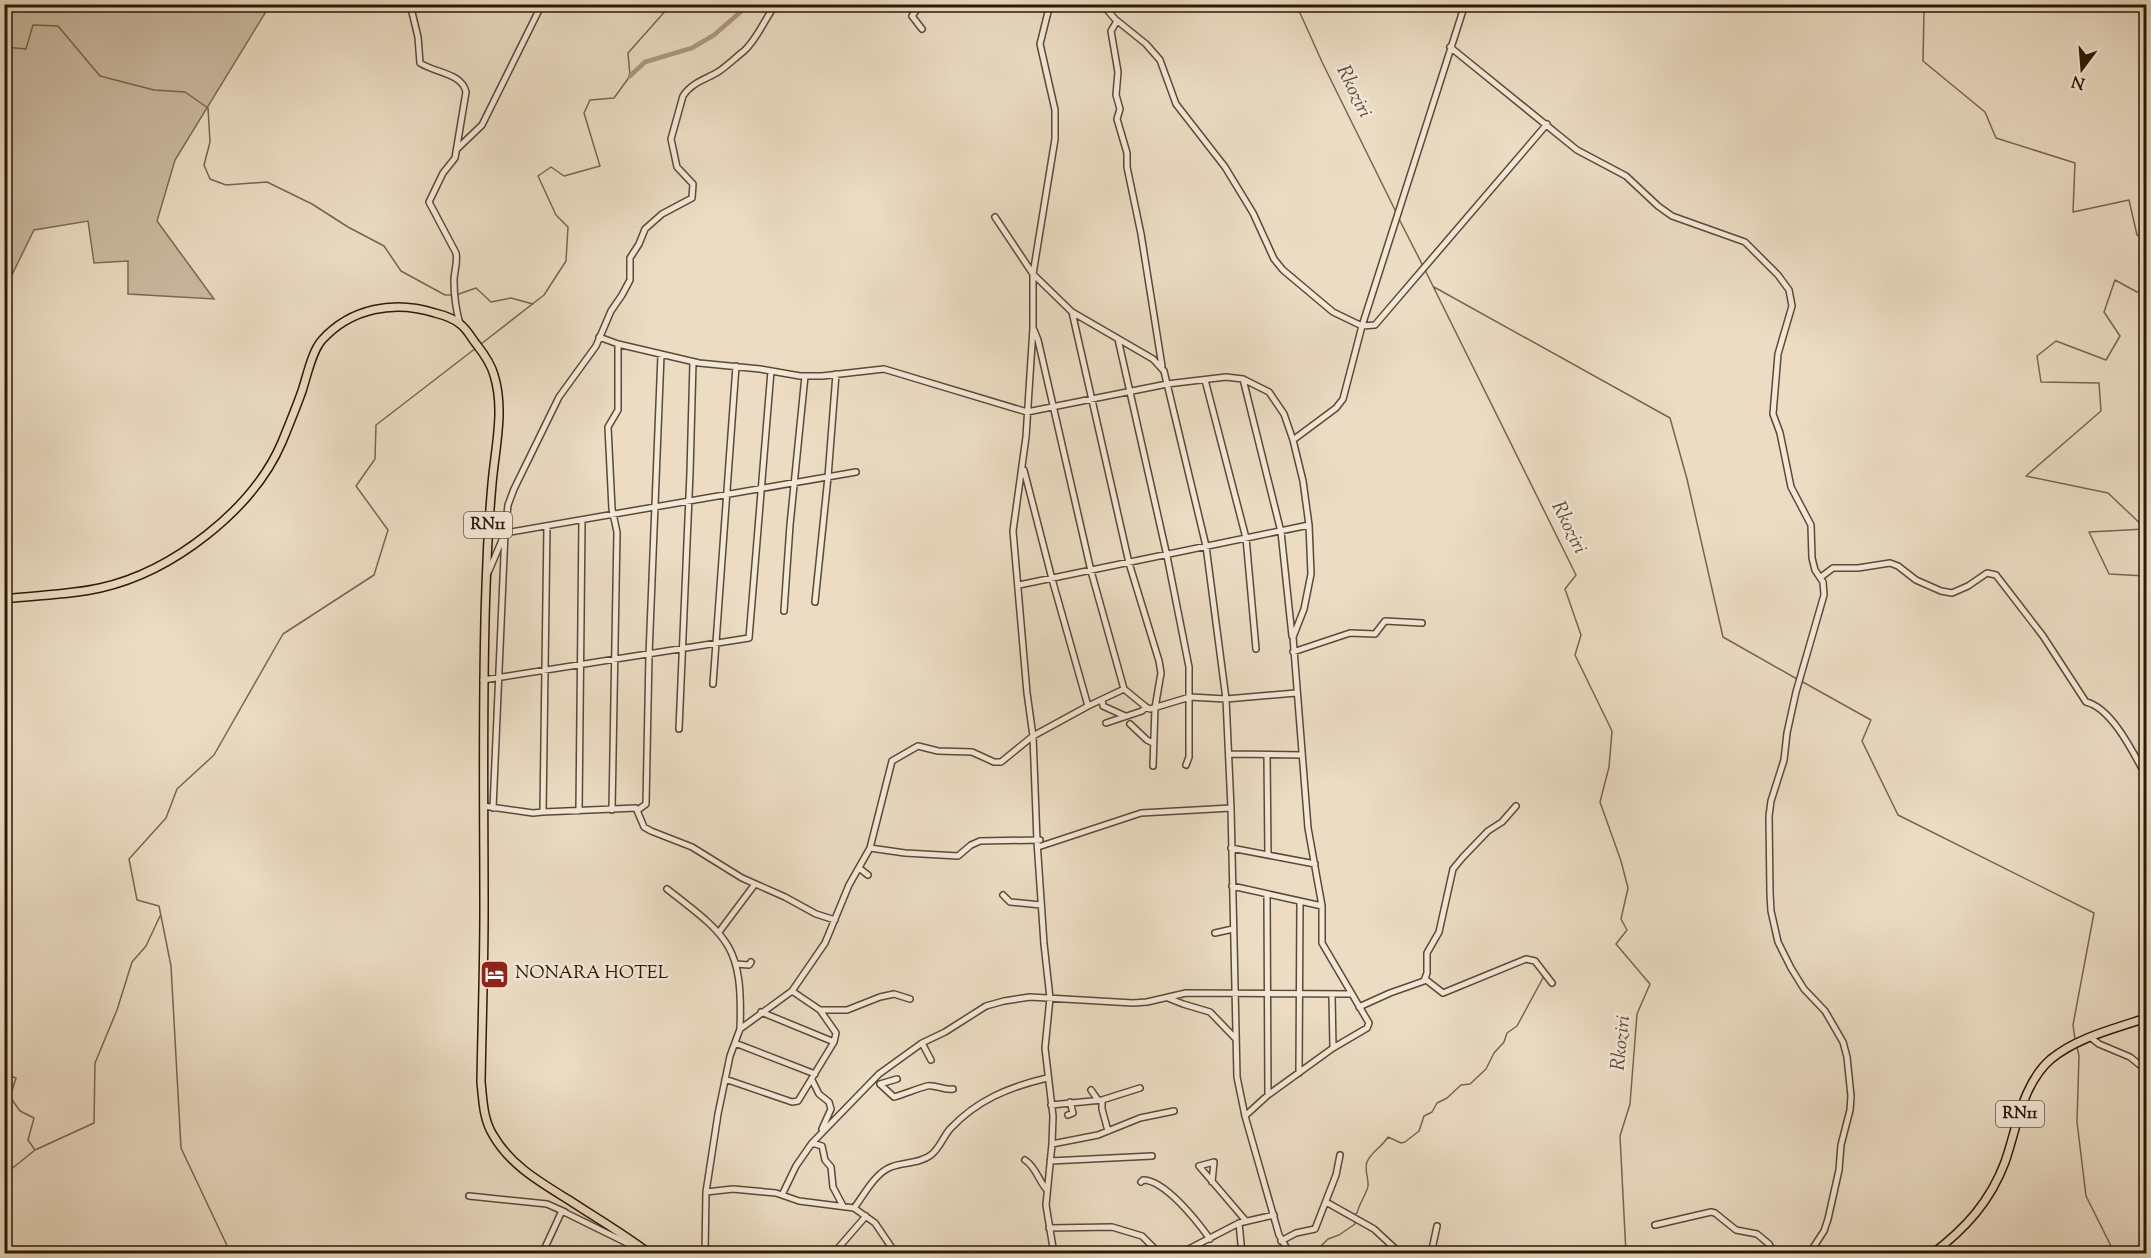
<svg xmlns="http://www.w3.org/2000/svg" width="2151" height="1258" viewBox="0 0 2151 1258" font-family="'Sorts Mill Goudy',serif">
	<style>
		.green { fill: #cbbba2; stroke: #7c6a52; stroke-width: 1.5 }
		.lines { fill: none; stroke-linecap: round; stroke-linejoin: round }
		.stream { stroke: #78654f; stroke-width: 1.5 }
		.canal { stroke: #aa9982; stroke-width: 4.5 }
		.minor-casing { stroke: #5c4933; stroke-width: 8 }
		.major-casing { stroke: #2d1803; stroke-width: 10 }
		.minor { stroke: #f2e8d8; stroke-width: 5 }
		.major { stroke: #ebdcc3; stroke-width: 7 }
		.labels { text-anchor: middle; dominant-baseline: central; stroke-width: 5; stroke-linejoin: round; paint-order: stroke }
		.shield { fill: #f2e8d8; stroke: #685643; stroke-width: 1.5 }
		.shield-label { font-size: 16px; font-weight: bold; fill: #2d1803 }
		.poi-label { font-size: 18px; fill: #2d1803; stroke: #f2e8d8; text-anchor: start }
		.water-label { font-size: 20px; font-style: italic; fill: #5f4c36; stroke: #f2e8d8 }
	</style>
	<rect width="100%" height="100%" fill="#ebdcc3"/>
	<filter id="stains"><feTurbulence type="fractalNoise" baseFrequency=".00333" numOctaves="4"/><feColorMatrix values="0 0 0 0 .2 0 0 0 0 .09 0 0 0 0 .02 0 0 0 .5 -.17"/></filter>
	<radialGradient id="worn" r=".72"><stop offset=".6" stop-color="#630" stop-opacity="0"/><stop offset="1" stop-color="#630" stop-opacity=".3"/></radialGradient>
	<path class="green" d="M5,4L270,5L175,160L157,221L214,299L128,294V261L94,263L88,221L34,230L5,289Z"/>
	<g class="lines">
		<path class="stream" d="M1296,4L1323,64L1396,212
			M1920,4L1924,11L1923,61L1985,112L1996,138L2075,163L2073,212L2129,200L2137,235L2146,241
			M4,38L6,47L26,49L33,25L58,26L100,76L154,90L185,92L208,108L210,142L204,165L210,179L226,185L267,182L312,204L348,227L384,246L401,271L445,295H451
			M1398,217L1423,266
			M1425,270L1576,575L1565,589L1581,635L1575,655L1612,731L1609,767L1600,802L1621,861L1628,888L1621,919L1627,930L1616,944L1650,984L1637,1014L1630,1104L1620,1136L1626,1254
			M1434,287L1670,418L1687,479L1723,637L1797,679
			M2146,290L2137,292L2115,280L2104,312L2120,336L2106,360L2056,341L2037,356L2041,382L2099,383L2101,411L2026,476L2108,493L2146,529
			M456,295L476,288L491,302L511,298L533,304
			M481,344L544,295L566,261L568,227L556,215L538,176L551,167L564,176L600,166L584,113L590,100L614,98L630,76L628,53L668,8L674,4
			M2145,529L2089,532L2109,574L2146,576
			M1801,681L1871,720L1862,741L1898,815L2094,913L2073,1025L2075,1039
			M2077,1047L2079,1056L2077,1122L2086,1196L2115,1254
			M4,1074L16,1078L10,1097L20,1111L34,1118L28,1140L35,1150
			M4,1175L35,1150L94,1123L95,1063L117,1010L132,962L146,946L160,916
			M1354,1215L1357,1213C1359,1204 1367,1193 1368,1186C1369,1179 1364,1170 1367,1162C1371,1152 1382,1147 1388,1137L1401,1143L1405,1142L1419,1131L1424,1116L1432,1112L1437,1103L1447,1098L1461,1085L1470,1084L1486,1069L1494,1053L1504,1042L1507,1033L1517,1026L1544,976
			M231,1254L181,1148L171,966L159,906L137,900L129,859L166,818L177,789L214,755L283,634L374,575L388,530L356,486L375,459L376,425L476,348
			M1313,1254L1328,1239L1339,1235L1355,1224V1222"/>
		<path class="canal" d="M630,76L645,62L692,48L714,35L745,8"/>
		<defs>
			<path id="minor" d="M410,4L418,37L420,63C435,73 462,73 466,92L455,158L443,173L429,202L456,253C458,263 454,271 454,281C454,296 456,310 460,324
				M921,4L912,16L922,29
				M1050,4L1040,44L1055,110V139L1033,274L1072,312L1153,359L1164,371L1206,546L1226,699L1231,808L1237,1077L1245,1116L1279,1235L1290,1254
				M1102,4L1115,19L1146,44L1160,60L1176,104L1225,167L1253,213L1274,259L1283,270L1333,312L1362,326L1375,325L1547,124
				M1117,21L1111,31L1118,72L1116,95L1120,109L1117,119L1127,153V167L1141,234L1162,366
				M1450,47L1577,150L1626,176L1658,206L1672,216L1745,242L1778,275L1789,290L1792,306L1778,354L1773,414L1780,433L1791,487L1811,525L1812,558L1815,570L1823,582L1824,595L1796,692L1787,733L1784,760L1771,801L1769,816L1770,893L1771,911L1778,942L1791,968L1804,989L1825,1011L1843,1042L1847,1057L1851,1096L1850,1110L1841,1145L1839,1170L1828,1219L1824,1231L1809,1254
				M457,149L482,125L542,4
				M995,217L1033,274V328L1026,437L1013,531L1027,693L1033,736L1037,841L1044,944L1050,998L1045,1048L1053,1116L1052,1144L1046,1205L1054,1254
				M1072,312L1129,563L1159,661L1161,673L1155,708L1153,766
				M1034,330L1038,340L1091,571L1124,689L1146,707L1150,709L1190,697L1226,699L1296,693
				M599,337L618,344L699,363L760,369L800,376H822L884,369L1027,412L1167,384L1226,377L1243,379L1269,392L1284,414L1293,440L1303,481L1309,525L1311,574L1304,609L1293,637L1308,828L1322,906V943L1369,1023L1367,1028L1333,1048L1268,1095L1245,1116
				M1118,339L1167,556L1189,667V757L1186,765
				M1243,379L1281,532L1292,636
				M1205,380L1246,538L1256,649
				M1293,440L1336,408L1343,399L1362,326L1465,4
				M1024,470L1052,579L1088,706
				M488,573L505,533L508,505L514,489L559,397L596,346L611,311L622,295L630,280V258L639,244L645,229L662,214L692,198L693,184L677,167L671,139L683,96C691,83 706,79 718,72C727,66 735,58 744,51C758,38 764,20 776,4
				M1821,577L1833,568H1858L1890,563L1898,566L1916,580L1941,591L1952,593L1968,586L1987,573L1996,575L2043,636L2086,702C2112,708 2134,754 2146,776
				M1019,585L1309,525
				M815,602L828,477L836,374
				M784,611L790,525L805,376
				M1293,652L1350,633L1375,634L1385,621L1422,623
				M483,680L749,638L771,371
				M713,684L736,366
				M1102,700L1103,706L1125,716
				M1106,723L1142,711L1146,707
				M1130,724L1147,740L1153,743
				M679,729L690,473L693,362
				M1229,754L1302,755
				M1267,755L1268,855
				M483,806L533,813L543,812L547,526
				M493,808L505,533L856,472
				M612,810L617,532L612,509L608,427L618,410V344
				M638,810L646,804L649,655L661,355
				M579,811L582,520
				M543,812L636,808L644,827L651,831L692,847L742,878L785,897L816,914L835,920
				M1038,847L1141,813L1231,808
				M870,848L905,853L958,856L971,845L980,841L1040,840
				M1231,848L1315,864
				M859,868L868,875
				M1232,886L1322,906
				M667,889C729,937 743,946 740,1029
				M1003,895L1010,902L1041,905
				M1267,895L1268,1095
				M719,932L755,884
				M1215,933L1233,929
				M736,964L749,965L751,962
				M1425,979L1443,993L1526,959L1535,961L1552,983
				M1332,995L1333,1048
				M1168,998L1183,1004L1210,1012L1236,1039
				M1359,1007L1390,993L1424,981L1427,973V953L1439,932L1453,869L1463,857L1488,831L1502,822L1516,806
				M820,1010H847L880,997L894,994L910,999
				M761,1012L834,1042
				M2090,1037L2099,1044L2130,1057L2146,1070
				M735,1043L815,1074
				M922,1043L931,1060
				M1299,1073L1300,903
				M725,1079L792,1102L798,1101L834,1042L836,1033L820,1010L792,991
				M812,1080L819,1094L829,1102L831,1109L822,1129
				M880,1084L897,1079
				M881,1085L894,1097C905,1094 916,1089 927,1086C935,1084 944,1091 953,1089
				M1091,1090L1098,1100
				M1102,1100V1109L1108,1131
				M1051,1105L1102,1100L1140,1088
				M1068,1115L1073,1113L1070,1102
				M812,1143L822,1146L825,1160L831,1167L833,1187L843,1206
				M1052,1144L1098,1135L1140,1118L1174,1111
				M1025,1160C1036,1167 1038,1180 1047,1190
				M1050,1161L1152,1156
				M1141,1182L1143,1180C1165,1180 1197,1221 1210,1239
				M1212,1182L1214,1162L1199,1166L1246,1221
				M706,1192L733,1189L776,1193L799,1201L854,1208L875,1223L896,1254
				M782,1195L796,1166L812,1143L879,1074L922,1043L945,1032L986,1006L1004,1001L1030,997L1133,1003L1147,1002L1186,993L1351,994
				M469,1196L547,1204L565,1212
				M1326,1202L1374,1229L1401,1254
				M854,1208C864,1195 875,1173 891,1167C904,1162 919,1164 931,1155C940,1148 943,1137 950,1129C977,1100 1009,1087 1047,1078
				M1239,1223L1242,1254
				M1655,1225L1711,1212L1715,1213L1736,1230L1757,1234L1769,1244L1775,1254
				M1049,1228L1112,1227L1142,1236L1160,1254
				M1281,1241L1296,1233L1315,1229L1336,1175L1340,1155
				M542,1254L561,1213L564,1212L629,1244L638,1245
				M705,1254L706,1192L718,1114L730,1056L740,1029L792,991L825,943L849,885L870,848L892,761L918,746L938,751L972,752L994,762H1001L1033,736L1088,706L1124,689
				M833,1254L866,1216
				M1179,1254L1239,1223L1274,1215
				M1431,1254L1437,1226"/>
			<path id="major" d="M4,599C36,595 69,595 100,588C172,572 253,510 282,442C289,425 296,408 302,391C307,376 312,351 322,340C351,308 394,300 435,313C443,315 453,318 460,324C467,329 472,339 477,345C484,354 491,364 494,375C505,410 495,448 492,484C489,518 487,552 486,587C482,694 484,802 484,910C484,967 482,1024 481,1082C483,1100 483,1119 493,1135C510,1165 540,1182 569,1200C596,1218 624,1234 650,1254
				M1932,1254C1965,1229 1990,1202 2005,1162C2017,1128 2022,1084 2051,1059C2078,1037 2114,1029 2146,1018"/>
		</defs>
		<use href="#minor" class="minor-casing"/>
		<use href="#major" class="major-casing"/>
		<use href="#minor" class="minor"/>
		<use href="#major" class="major"/>
	</g>
	<defs>
		<symbol id="hotel-square" viewBox="-11 -11 22 22"><rect x="-9" y="-9" width="18" height="18" rx="4" fill="#8f2418" stroke="#f2e8d8"/><path d="M-6-4.5h1.5V1H6V5H4.5V3h-9V5H-6ZM-4 0a1.8 1.8 0 1 1 3.6 0ZM.5 0V-2.5h3Q6-2.5 6 0Z" fill="#fff"/></symbol>
	</defs>
	<g fill-rule="evenodd">
		<use href="#hotel-square" x="478" y="958" width="33" height="33"/>
	</g>
	<g class="labels">
		<g class="shield">
			<rect x="464" y="512" width="48" height="26" rx="4.5"/>
			<rect x="1996" y="1101" width="48" height="26" rx="4.5"/>
		</g>
		<g class="shield-label">
			<text x="488" y="525">RN11</text>
			<text x="2020" y="1114">RN11</text>
		</g>
		<g class="poi-label">
			<text x="515" y="974">NONARA HOTEL</text>
		</g>
		<g class="water-label">
			<text transform="translate(1353 92) rotate(64)">Rkoziri</text>
			<text transform="translate(1568 528) rotate(64)">Rkoziri</text>
			<text transform="translate(1622 1043) rotate(-84)">Rkoziri</text>
		</g>
	</g>
	<rect width="2151" height="1258" fill="none" stroke="#ebdcc3" stroke-width="24"/>
	<rect x="6" y="6" width="2139" height="1246" fill="none" stroke="#2d1803" stroke-width="3"/>
	<rect x="12" y="12" width="2127" height="1234" fill="none" stroke="#2d1803" stroke-width="1.5"/>
	<g transform="translate(2082 69) rotate(196)" stroke="#f2e8d8" stroke-width="4.5" paint-order="stroke">
	<path d="M0-4.5L10 22L0 15L-10 22Z" fill="#2d1803"/>
	<text y="-9" font-size="16" font-weight="bold" text-anchor="middle" fill="#2d1803">N</text>
	</g>
	<rect width="100%" height="100%" filter="url(#stains)"/>
	<rect width="100%" height="100%" fill="url(#worn)"/>
</svg>
